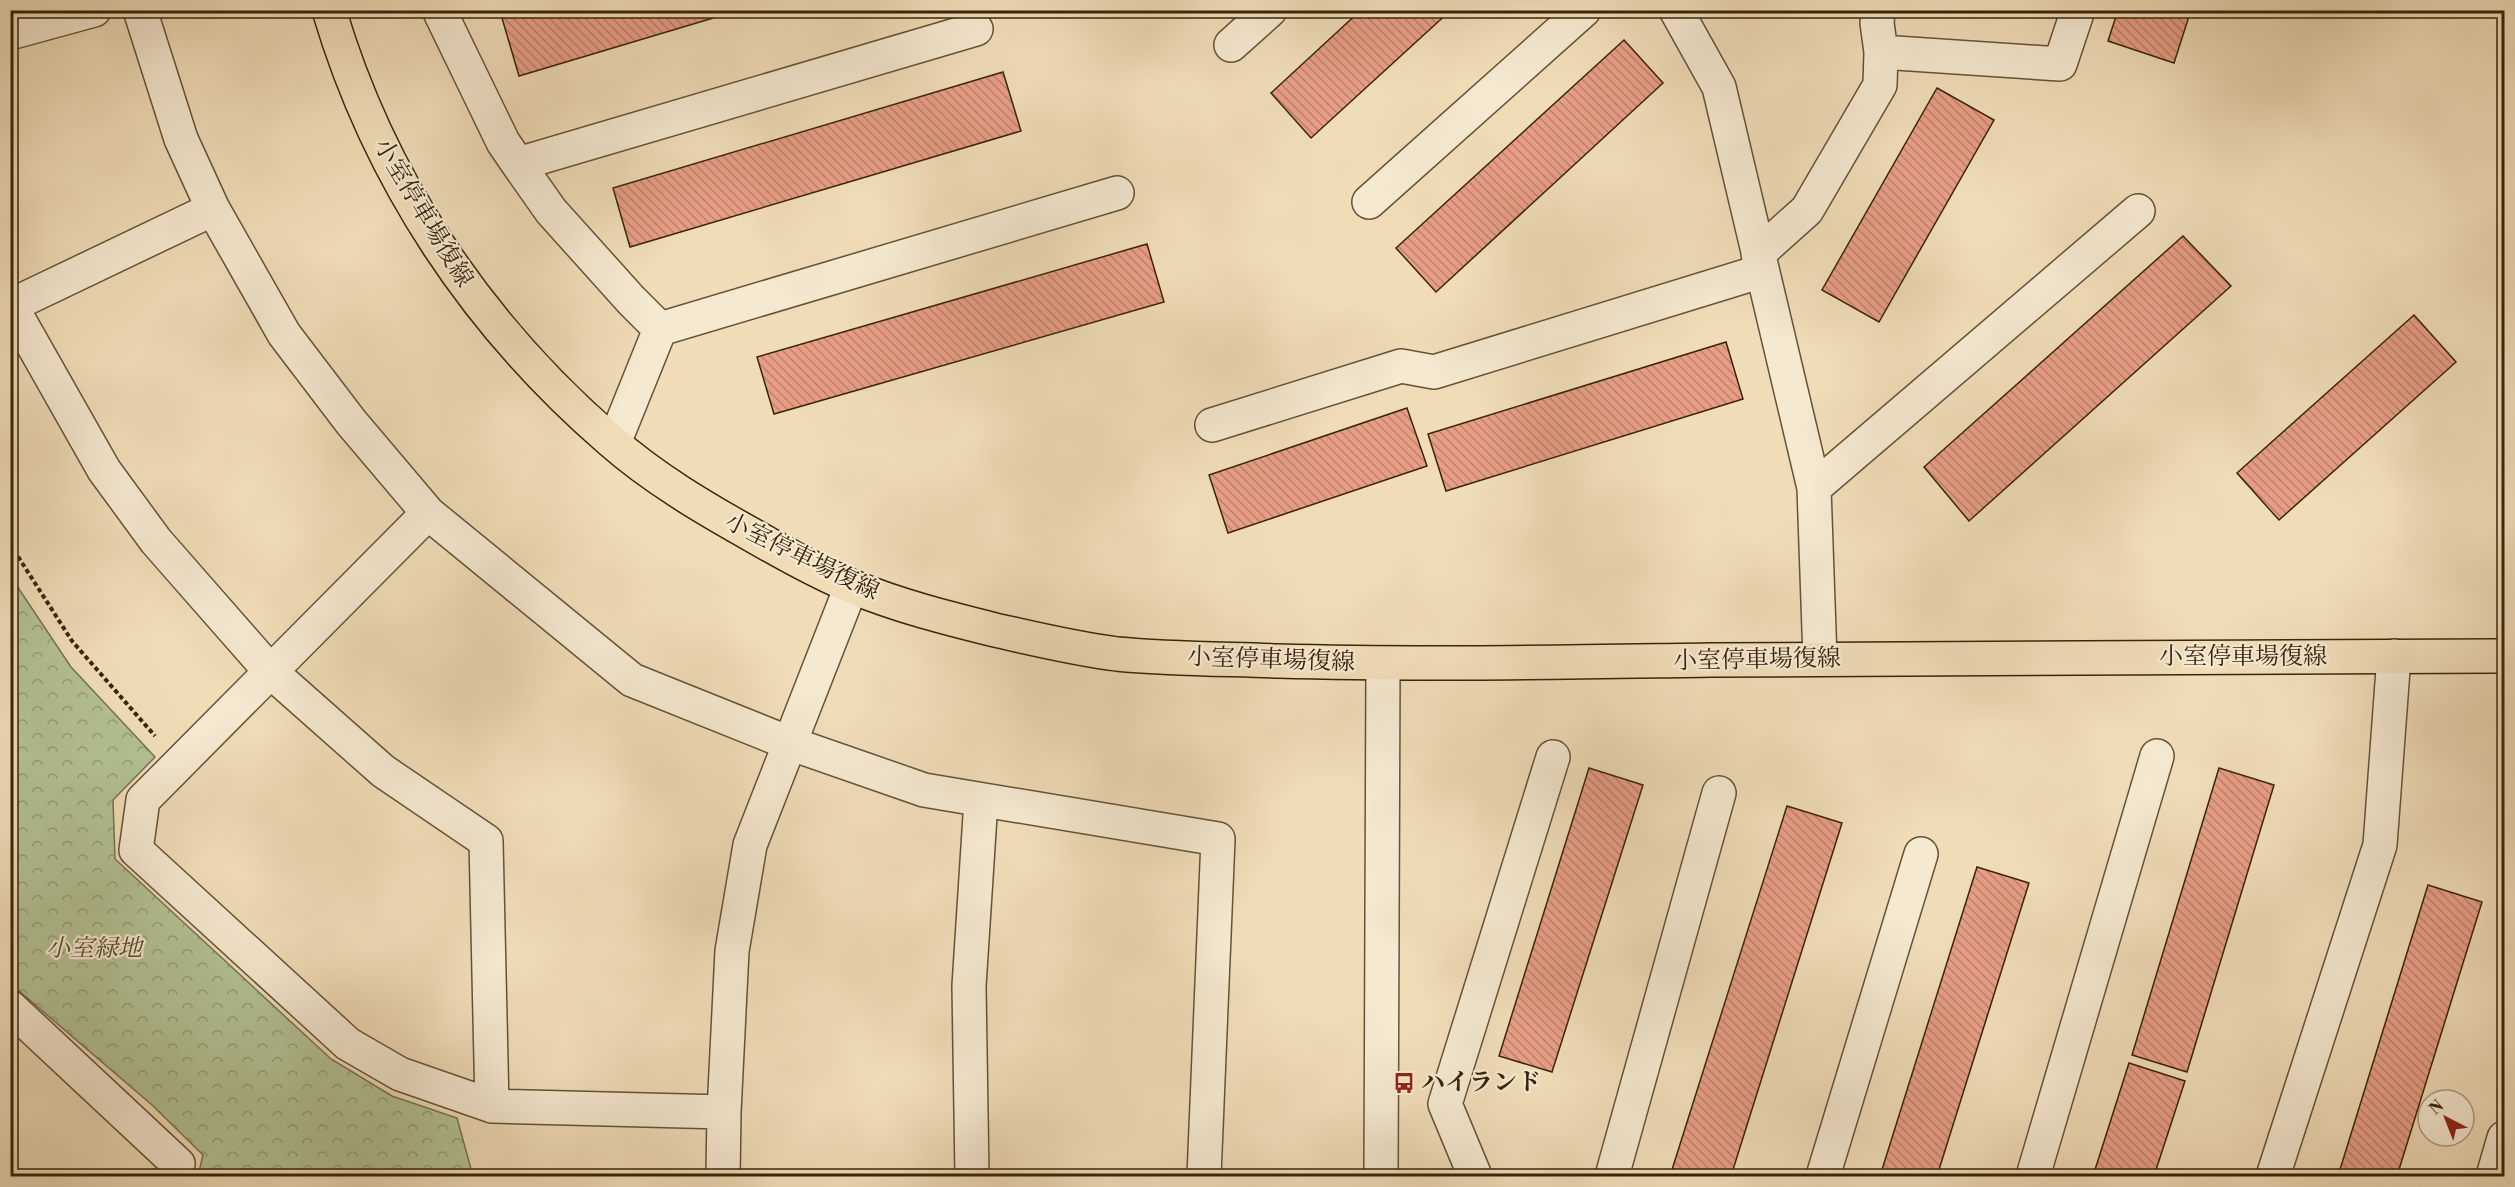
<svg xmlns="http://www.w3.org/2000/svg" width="2515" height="1187" viewBox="0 0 2515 1187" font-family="'Libre Bodoni','Noto Serif JP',serif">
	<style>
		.forest { fill: url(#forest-crowns); stroke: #767350; stroke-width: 1.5 }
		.building { fill: url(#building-back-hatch); stroke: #38240b; stroke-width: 1.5 }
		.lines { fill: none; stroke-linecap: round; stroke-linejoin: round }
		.minor-casing { stroke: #665236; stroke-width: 36 }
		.major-casing { stroke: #38240b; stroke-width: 36 }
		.path { stroke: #38240b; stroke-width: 4; stroke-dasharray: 4.5 3; stroke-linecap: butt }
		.minor { stroke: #f5e9d1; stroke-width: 33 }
		.major { stroke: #f0ddb8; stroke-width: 33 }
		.labels { text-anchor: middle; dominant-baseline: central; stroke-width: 4.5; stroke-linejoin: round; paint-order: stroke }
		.street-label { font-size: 24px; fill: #38240b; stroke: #f5e9d1 }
		.park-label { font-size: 24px; font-style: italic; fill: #574c2d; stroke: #f5e9d1 }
		.poi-label { font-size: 24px; font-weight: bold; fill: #38240b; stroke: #f5e9d1; text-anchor: start }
	</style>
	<defs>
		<pattern id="forest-crowns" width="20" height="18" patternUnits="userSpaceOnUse" patternTransform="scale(1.5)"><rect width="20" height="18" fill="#b3c294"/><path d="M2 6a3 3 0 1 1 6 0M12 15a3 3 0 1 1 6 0" fill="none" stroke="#939d77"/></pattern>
		<pattern id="building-back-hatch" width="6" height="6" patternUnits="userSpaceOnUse" patternTransform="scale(1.5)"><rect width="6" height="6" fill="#e89e85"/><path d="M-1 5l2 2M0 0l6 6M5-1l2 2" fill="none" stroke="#bd816b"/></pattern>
	</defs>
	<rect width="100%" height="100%" fill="#f0ddb8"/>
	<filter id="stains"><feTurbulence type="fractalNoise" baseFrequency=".00333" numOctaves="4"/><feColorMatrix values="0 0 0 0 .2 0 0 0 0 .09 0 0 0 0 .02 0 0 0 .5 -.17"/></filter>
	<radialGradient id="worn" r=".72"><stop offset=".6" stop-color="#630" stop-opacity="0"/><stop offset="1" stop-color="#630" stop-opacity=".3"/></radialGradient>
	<path class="forest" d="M11,577L71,667L155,757L113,800L115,859L331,1059L392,1096L457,1118L473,1176H198L203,1155L152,1105L11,984Z"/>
	<path class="building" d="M528,10H740L519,76L502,18Z
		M1361,10H1451L1311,138L1271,93Z
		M2118,10H2191L2174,63L2108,41Z
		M1624,40L1663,83L1436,292L1396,248Z
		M1003,72L1021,131L630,247L613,188Z
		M1937,88L1994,120L1879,322L1822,290Z
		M2183,236L2231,286L1969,521L1924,467Z
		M1147,244L1164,302L774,414L757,357Z
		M2414,315L2456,362L2279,520L2237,473Z
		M1726,342L1743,399L1446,491L1428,434Z
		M1407,408L1427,466L1228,533L1209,475Z
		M1589,768L1643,785L1552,1072L1499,1056Z
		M2219,768L2274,785L2187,1072L2132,1055Z
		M1787,806L1842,823L1731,1176H1670Z
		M1977,867L2029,883L1937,1176H1880Z
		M2428,885L2482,902L2397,1176H2338Z
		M2129,1063L2185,1081L2154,1176H2093Z"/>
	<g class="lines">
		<defs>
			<path id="minor" d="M140,10L181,139L213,209L284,334L351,422L428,513L632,680L789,743L924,790L1218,839L1204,1176
				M439,10L503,142L518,164L551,211L631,300L660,329L614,443
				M1676,10L1719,87L1814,488L1820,659
				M10,33L94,10
				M1231,45L1270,10
				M1881,52L2060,64L2078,10
				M518,164L976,29
				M1369,202L1584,10
				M1758,254L1807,210L1880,85L1881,52L1877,23L1878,10
				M10,306L213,209
				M11,306L104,470L156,541L270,671L383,771L486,841L492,1106
				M660,329L1117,193
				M1212,425L1401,366L1434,372L1762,271
				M1814,488L2138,211
				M428,513L143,800L136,850L348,1044L400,1074L492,1106L724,1112
				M10,1007L178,1164L175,1176
				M723,1176L724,1112L732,951L750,845L851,587
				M972,1176L969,986L981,800
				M1381,1176L1383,664
				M1475,1176L1445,1104L1553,757
				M1612,1176L1719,793
				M1823,1176L1921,854
				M2033,1176L2157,756
				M2273,1176L2380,845L2394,656
				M2493,1176L2504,1138"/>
			<path id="major" d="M329,10C379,179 477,325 610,440C653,478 704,508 754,536C785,554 819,573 853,587C899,606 947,618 995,630C1035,639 1076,649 1117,654C1170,659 1224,659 1278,661C1422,665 1567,662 1711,660C1976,657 2240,655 2504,656"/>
		</defs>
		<use href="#minor" class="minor-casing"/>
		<use href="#major" class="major-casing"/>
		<path class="path" d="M10,544L72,641L155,736"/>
		<use href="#minor" class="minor"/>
		<use href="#major" class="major"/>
	</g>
	<defs>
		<symbol id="bus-bare" viewBox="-9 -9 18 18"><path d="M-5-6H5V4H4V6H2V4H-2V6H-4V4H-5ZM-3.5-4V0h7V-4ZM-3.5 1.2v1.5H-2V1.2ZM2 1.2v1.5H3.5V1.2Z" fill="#8f2418" stroke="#f5e9d1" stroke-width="2.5" paint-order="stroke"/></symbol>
	</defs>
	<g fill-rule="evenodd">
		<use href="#bus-bare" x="1389" y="1068" width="30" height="30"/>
	</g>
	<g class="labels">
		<g class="street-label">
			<text transform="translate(423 213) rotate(59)">小室停車場復線</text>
			<text transform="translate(802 557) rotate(26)">小室停車場復線</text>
			<text x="2243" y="657">小室停車場復線</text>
			<text transform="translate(1271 660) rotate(2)">小室停車場復線</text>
			<text transform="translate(1757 660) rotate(-1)">小室停車場復線</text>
		</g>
		<g class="park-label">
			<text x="94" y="949">小室緑地</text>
		</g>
		<g class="poi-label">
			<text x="1421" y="1083">ハイランド</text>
		</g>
	</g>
	<rect width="2515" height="1187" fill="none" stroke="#f0ddb8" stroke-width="36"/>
	<rect x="12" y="12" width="2491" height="1163" fill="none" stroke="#38240b" stroke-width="3"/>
	<rect x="18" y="18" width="2479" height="1151" fill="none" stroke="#38240b" stroke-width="1.5"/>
	<g transform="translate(2446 1118) rotate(318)"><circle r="28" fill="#f5e9d1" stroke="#a99a82" stroke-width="1.5"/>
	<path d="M0-4.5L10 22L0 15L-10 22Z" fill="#8f2418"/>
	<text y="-9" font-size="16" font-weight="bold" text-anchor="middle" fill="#38240b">N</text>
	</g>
	<rect width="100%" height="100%" filter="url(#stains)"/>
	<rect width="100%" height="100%" fill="url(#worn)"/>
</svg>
